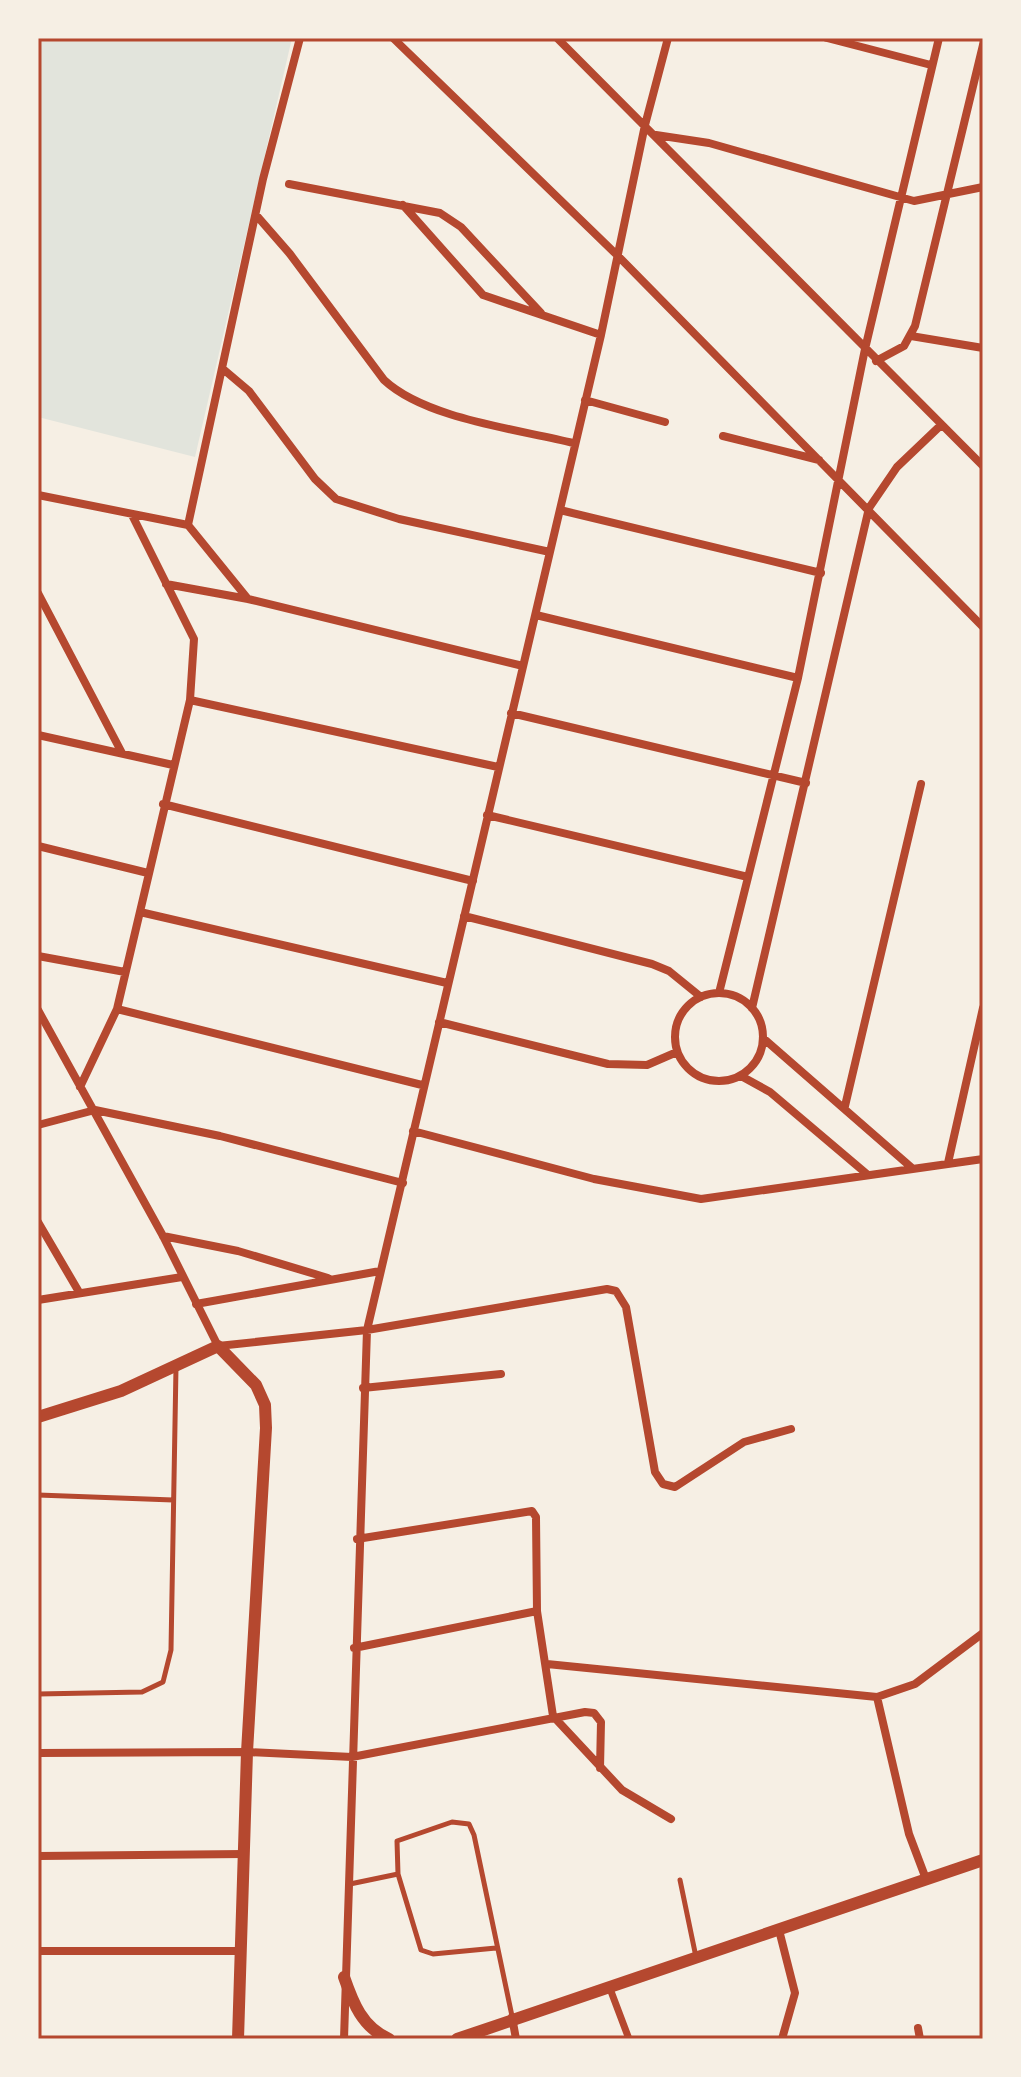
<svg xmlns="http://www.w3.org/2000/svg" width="1021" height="2077" viewBox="0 0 1021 2077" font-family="'Titillium Web',sans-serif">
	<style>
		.green { fill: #e2e4dc }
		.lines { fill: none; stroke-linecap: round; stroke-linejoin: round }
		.service { stroke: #b5482f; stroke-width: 5 }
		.pedestrian { stroke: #b5482f; stroke-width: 7 }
		.minor { stroke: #b5482f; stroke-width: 8 }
		.tertiary { stroke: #b5482f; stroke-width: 12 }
		.neatline { fill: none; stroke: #b5482f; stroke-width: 3 }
	</style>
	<rect width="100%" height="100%" fill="#f6efe4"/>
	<path class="green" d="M38,38H292L195,457L38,417Z"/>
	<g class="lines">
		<path class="service" d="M38,1495L173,1500
			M38,1694L142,1692L163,1682L171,1650L176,1367
			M680,1880L696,1957
			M350,1884L398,1874
			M496,1948L433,1954L421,1950L398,1874L397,1841L452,1822L469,1824L474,1835L512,2016"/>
		<path class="pedestrian" d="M609,1986L629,2039"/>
		<path class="minor" d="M393,38L617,255L983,627
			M557,38L983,466
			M827,38L931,65
			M656,135L709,143L914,201L983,187
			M289,184L440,213L461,227L541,313
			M403,205L483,295L601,335
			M256,215L290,254L384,380C426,419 517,429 573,443
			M911,336L983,348
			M876,361L904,346L915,326L983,45
			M223,369L249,391L315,479L336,499L399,519L550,552
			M585,400L665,422
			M723,436L819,460
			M38,495L188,525
			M560,510L821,573
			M188,525L263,179L300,38
			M188,525L248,599
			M166,584L248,599L523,666
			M38,593L122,753
			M536,615L798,678
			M190,700L498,767
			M511,713L806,783
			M38,735L173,765
			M163,804L473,881
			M487,815L748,877
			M38,846L148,873
			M140,912L447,983
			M464,916L652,964L669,971L701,997
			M38,956L125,972
			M719,993L798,678L865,349L939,38
			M675 1037a44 44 0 1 1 88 0a44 44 0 1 1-88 0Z
			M752,1008L869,508L897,467L940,426
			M117,1009L422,1085
			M38,1010L163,1236L218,1346L367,1330L607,1289L616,1291L626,1307L655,1472L663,1484L675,1487L744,1442L791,1429
			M439,1022L608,1064L647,1065L677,1052
			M763,1038L912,1168
			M741,1076L770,1092L868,1175
			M80,1087L117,1009L190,700L194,639L132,515
			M845,1106L921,784
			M38,1125L95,1110L220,1136L403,1183
			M413,1131L594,1179L701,1199L983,1159
			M948,1163L983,1008
			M38,1222L79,1292
			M163,1236L238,1251L328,1278
			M38,1300L182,1277
			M196,1304L380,1271
			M363,1388L501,1374
			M357,1539L532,1511L536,1517L537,1611L553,1716L622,1790L671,1819
			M354,1648L537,1611
			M547,1664L877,1697
			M38,1753L247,1752L352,1757L585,1712L594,1713L601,1722L600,1768
			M38,1856L244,1854
			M926,1879L909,1834L877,1697L915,1684L983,1633
			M779,1930L795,1993L782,2039
			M38,1951H240
			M512,2017L516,2039
			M918,2028L920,2039
			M344,2039L367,1330L601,335L645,125L668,38"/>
		<path class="tertiary" d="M38,1417L121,1391L218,1346L256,1385L265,1405L266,1428L247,1752L238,2039
			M344,1977C353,2003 362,2027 389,2039
			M457,2039L983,1860"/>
	</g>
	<rect width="1021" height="2077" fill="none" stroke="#f6efe4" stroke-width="80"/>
	<rect x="40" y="40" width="941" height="1997" class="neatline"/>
</svg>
